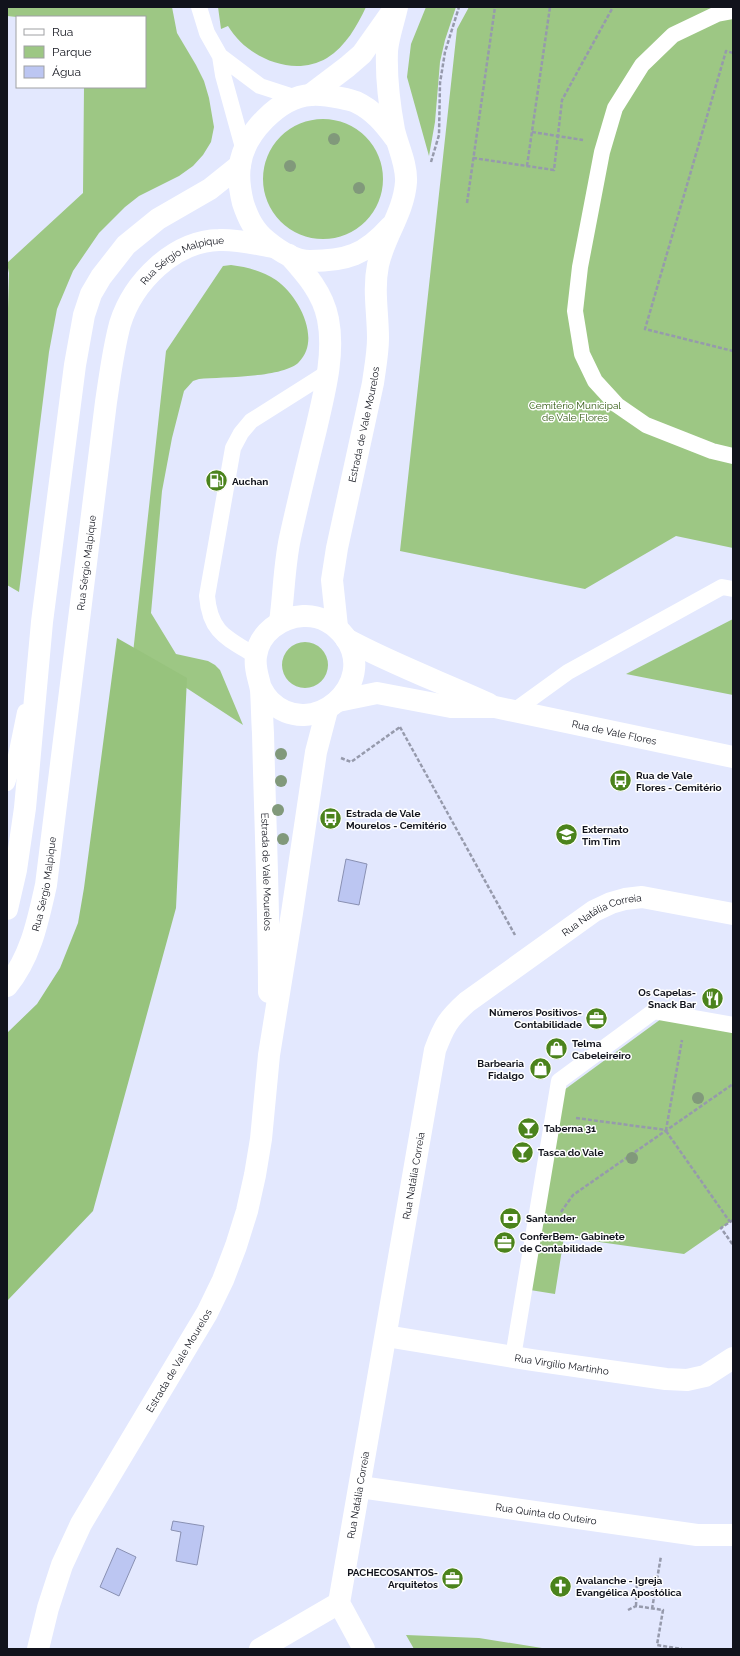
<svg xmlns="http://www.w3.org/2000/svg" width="740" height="1656" viewBox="0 0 740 1656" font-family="Raleway,sans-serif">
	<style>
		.green { fill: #9dc784 }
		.forest { fill: #97c37d }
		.water { fill: #bcc6f2; stroke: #8990b2 }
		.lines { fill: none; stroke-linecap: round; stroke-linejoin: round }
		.path { stroke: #969aac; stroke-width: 2.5; stroke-dasharray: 4 2; stroke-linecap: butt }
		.lane { stroke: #fff; stroke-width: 16 }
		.street { stroke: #fff; stroke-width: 22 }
		.secondary { stroke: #fff; stroke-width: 22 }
		.tree { fill: #81997b }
		.labels { text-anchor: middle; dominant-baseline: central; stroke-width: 3; stroke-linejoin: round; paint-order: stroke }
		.street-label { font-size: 10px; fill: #11131c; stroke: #fff }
		.park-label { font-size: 10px; fill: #30580f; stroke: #fff }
		.poi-label { font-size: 10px; font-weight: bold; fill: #11131c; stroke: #fff; text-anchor: start }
	</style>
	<rect width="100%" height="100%" fill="#e3e8fe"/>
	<path class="green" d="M7,7H172L177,33L196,65L204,81L209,98L214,127L211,142L203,155L193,166L179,176L139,196L125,207L99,233L73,271L57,309L49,352L19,592L7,585V345L9,273L7,263L83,193L84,87H145V17H17L7,16Z
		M218,7H366C357,26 346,46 327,58C293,78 247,58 228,26L221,29Z
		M426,7H456L445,40L440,62L435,122L429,156L407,77L411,44Z
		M469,7H733V548L676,536L585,589L400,551L457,29Z
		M263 179a60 60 0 1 1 120 0a60 60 0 1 1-120 0Z
		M231,265C247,267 262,271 276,280C298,295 322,339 299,362C284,378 221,377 199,379L193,381L184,391L172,438L162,491L151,613L176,654L208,661L215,665L220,670L243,725L133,653L166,351L223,266Z
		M733,619V695L626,674Z
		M282 665a23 23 0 1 1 46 0a23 23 0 1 1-46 0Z
		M661,1019L733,1032V1220L684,1254L564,1237L555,1294L530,1290L564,1090Z
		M406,1635L479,1638L542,1648L541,1649H414Z"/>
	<path class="forest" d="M117,638L187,678L176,908L93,1211L7,1301V1033L37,1004L60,968L78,923L84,888Z"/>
	<path class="water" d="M346,859L367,864L359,905L338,901Z
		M173,1521L204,1526L197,1565L176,1561L181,1532L171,1530Z
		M117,1548L136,1557L119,1596L100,1587Z"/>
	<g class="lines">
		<path class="path" d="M733,53L726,51L645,329L733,351
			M532,132L583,140
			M473,158L554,170L562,100L613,7
			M431,162L439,135L440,83L445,52L459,7
			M527,166L550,7
			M467,203L495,7
			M400,727L515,935
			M341,758L351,762L400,727
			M576,1118L666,1130L682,1040
			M666,1131L730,1222
			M561,1212L573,1195L733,1084
			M733,1220L721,1228L733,1245
			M636,1606L637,1578
			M652,1609L661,1556
			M628,1610L636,1606L663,1610L657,1645L682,1649"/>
		<path class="lane" d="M199,7L207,33L220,56L223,75L244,151
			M733,11L717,14L673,35L642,65L615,108L602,152L580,267L575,311L582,354L595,381L617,405L646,425L712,451L733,456
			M220,56L260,86L297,98
			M256,656C227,638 210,633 207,596L233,448L241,433L251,421L327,373
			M514,711L568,672L722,587L733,589
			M7,783L16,756L25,712
			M513,1357L559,1081L654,1011L733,1025"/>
		<g class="street">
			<path id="s1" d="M386,1336L532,1360L666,1379L687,1380L705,1376L733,1358"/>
			<path id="s2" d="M360,1487L697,1535H733"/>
			<path d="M260,1649L339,1603"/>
			<path id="s3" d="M364,1649L339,1603L435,1050C444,1026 448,1019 467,1002L594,911L611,903L625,899L642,897L733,914"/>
		</g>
		<g class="secondary">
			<path d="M310,95L347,67L362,54L391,13"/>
			<path d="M390,227C365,255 346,261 310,261C295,261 278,250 267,241C254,231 248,218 243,203C240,191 238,178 240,165C244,134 279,97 311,95C321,94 331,96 341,98C346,99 351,100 356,102C373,110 384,123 395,138"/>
			<path d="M280,622C284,594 284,566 290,538C298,502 307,465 316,429C324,394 335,355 328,319C323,293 306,274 289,255"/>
			<path id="s4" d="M337,627L332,580L337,548L373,383C375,368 378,353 378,338C378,313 373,290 378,265C384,237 404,212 406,182C407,164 398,147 394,130C389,103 386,78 387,51C388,37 394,21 397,7"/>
			<path d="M346,639C392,664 441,682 489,704"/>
			<path id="s5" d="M261,688C263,692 266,697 270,701C312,742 379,684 345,637C335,624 320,615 303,616C281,617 259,633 256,656C254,669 259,678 261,690C262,704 262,719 263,733C265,819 269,906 269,992"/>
			<path id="s6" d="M338,701L377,693L451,707H495L733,757"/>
			<path d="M7,909L16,870L25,808L42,622L75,365L84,315L91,294L101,277L126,245L158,219L210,189L240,165"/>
			<path id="s7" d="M7,986C31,957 38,920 46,885L106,402C110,376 113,350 120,324C133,282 174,241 219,240C237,239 256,244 274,247"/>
			<path id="s8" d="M38,1649L48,1608L62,1565L81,1524L207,1313L223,1280L236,1246L247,1211L255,1175L261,1139L269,1055L292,913L316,752L327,710"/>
		</g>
	</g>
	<g class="tree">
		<circle cx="334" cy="139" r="6"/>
		<circle cx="290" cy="166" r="6"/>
		<circle cx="359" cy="188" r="6"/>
		<circle cx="281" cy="754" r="6"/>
		<circle cx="281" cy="781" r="6"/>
		<circle cx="278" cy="810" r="6"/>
		<circle cx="283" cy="839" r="6"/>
		<circle cx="698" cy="1098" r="6"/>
		<circle cx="632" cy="1158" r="6"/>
	</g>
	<defs>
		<symbol id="fuel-disc" viewBox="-11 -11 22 22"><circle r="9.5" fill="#4b831c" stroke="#fff"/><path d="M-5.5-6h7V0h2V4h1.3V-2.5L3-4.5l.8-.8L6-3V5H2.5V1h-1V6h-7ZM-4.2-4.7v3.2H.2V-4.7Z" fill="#fff"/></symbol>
		<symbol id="bus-disc" viewBox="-11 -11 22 22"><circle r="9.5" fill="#4b831c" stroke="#fff"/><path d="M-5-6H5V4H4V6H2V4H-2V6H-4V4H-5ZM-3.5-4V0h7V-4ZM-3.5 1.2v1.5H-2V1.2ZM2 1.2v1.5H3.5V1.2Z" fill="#fff"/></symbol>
		<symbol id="school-disc" viewBox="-11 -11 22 22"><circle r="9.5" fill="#4b831c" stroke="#fff"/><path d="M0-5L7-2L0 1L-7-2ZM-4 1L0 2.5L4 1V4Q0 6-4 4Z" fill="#fff"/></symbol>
		<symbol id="restaurant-disc" viewBox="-11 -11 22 22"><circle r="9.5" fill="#4b831c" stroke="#fff"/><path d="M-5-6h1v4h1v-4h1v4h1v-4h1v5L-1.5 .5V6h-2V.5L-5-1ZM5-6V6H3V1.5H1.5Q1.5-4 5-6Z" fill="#fff"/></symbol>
		<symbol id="office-disc" viewBox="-11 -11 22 22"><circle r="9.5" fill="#4b831c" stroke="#fff"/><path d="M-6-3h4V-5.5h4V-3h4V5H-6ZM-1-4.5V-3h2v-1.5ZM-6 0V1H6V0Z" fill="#fff"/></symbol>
		<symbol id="shop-disc" viewBox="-11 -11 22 22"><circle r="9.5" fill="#4b831c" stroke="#fff"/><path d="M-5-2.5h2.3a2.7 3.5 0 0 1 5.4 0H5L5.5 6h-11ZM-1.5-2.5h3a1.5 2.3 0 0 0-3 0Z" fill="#fff"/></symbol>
		<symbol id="bar-disc" viewBox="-11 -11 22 22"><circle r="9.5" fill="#4b831c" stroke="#fff"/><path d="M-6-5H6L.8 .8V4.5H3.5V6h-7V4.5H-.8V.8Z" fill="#fff"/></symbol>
		<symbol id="bank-disc" viewBox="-11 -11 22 22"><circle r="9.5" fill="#4b831c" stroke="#fff"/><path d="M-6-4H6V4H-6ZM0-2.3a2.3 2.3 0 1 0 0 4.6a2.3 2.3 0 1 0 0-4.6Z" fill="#fff"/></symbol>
		<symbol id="church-disc" viewBox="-11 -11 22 22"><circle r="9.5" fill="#4b831c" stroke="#fff"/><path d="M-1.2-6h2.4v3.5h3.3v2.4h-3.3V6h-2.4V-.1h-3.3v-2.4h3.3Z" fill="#fff"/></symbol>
	</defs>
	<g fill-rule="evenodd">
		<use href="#fuel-disc" x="204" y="468" width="25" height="25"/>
		<use href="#bus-disc" x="608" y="768" width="25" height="25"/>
		<use href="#bus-disc" x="318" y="806" width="25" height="25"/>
		<use href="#school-disc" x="554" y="822" width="25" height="25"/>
		<use href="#restaurant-disc" x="700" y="986" width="25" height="25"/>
		<use href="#office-disc" x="584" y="1006" width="25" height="25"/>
		<use href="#shop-disc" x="544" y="1036" width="25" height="25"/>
		<use href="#shop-disc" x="528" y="1056" width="25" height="25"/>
		<use href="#bar-disc" x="516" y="1116" width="25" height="25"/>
		<use href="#bar-disc" x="510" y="1140" width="25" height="25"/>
		<use href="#bank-disc" x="498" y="1206" width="25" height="25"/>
		<use href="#office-disc" x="492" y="1230" width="25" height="25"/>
		<use href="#office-disc" x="440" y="1566" width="25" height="25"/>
		<use href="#church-disc" x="548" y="1574" width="25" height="25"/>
	</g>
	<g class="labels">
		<g class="street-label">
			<text stroke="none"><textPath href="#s7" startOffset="770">Rua Sérgio Malpique</textPath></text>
			<text stroke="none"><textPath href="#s4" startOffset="206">Estrada de Vale Mourelos</textPath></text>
			<text stroke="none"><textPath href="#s7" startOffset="434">Rua Sérgio Malpique</textPath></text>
			<text stroke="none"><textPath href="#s6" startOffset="281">Rua de Vale Flores</textPath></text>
			<text stroke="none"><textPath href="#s5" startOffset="493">Estrada de Vale Mourelos</textPath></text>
			<text stroke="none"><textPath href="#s7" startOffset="110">Rua Sérgio Malpique</textPath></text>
			<text stroke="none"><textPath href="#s3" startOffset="834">Rua Natália Correia</textPath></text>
			<text stroke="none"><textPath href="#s3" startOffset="486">Rua Natália Correia</textPath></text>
			<text stroke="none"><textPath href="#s8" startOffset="323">Estrada de Vale Mourelos</textPath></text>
			<text stroke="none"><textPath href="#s1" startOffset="178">Rua Virgílio Martinho</textPath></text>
			<text stroke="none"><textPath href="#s3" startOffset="162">Rua Natália Correia</textPath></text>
			<text stroke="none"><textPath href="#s2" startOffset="188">Rua Quinta do Outeiro</textPath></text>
		</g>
		<g class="park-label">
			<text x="575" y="405">Cemitério Municipal<tspan x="575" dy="12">de Vale Flores</tspan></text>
		</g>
		<g class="poi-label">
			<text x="232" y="481">Auchan</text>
			<text x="636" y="775">Rua de Vale<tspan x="636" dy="12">Flores - Cemitério</tspan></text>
			<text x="346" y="813">Estrada de Vale<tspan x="346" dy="12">Mourelos - Cemitério</tspan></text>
			<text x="582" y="829">Externato<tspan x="582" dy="12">Tim Tim</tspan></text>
			<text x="696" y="992" text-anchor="end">Os Capelas-<tspan x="696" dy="12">Snack Bar</tspan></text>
			<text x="582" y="1012" text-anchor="end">Números Positivos-<tspan x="582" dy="12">Contabilidade</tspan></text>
			<text x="572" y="1043">Telma<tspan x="572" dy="12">Cabeleireiro</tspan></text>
			<text x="524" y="1063" text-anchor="end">Barbearia<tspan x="524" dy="12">Fidalgo</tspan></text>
			<text x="544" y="1128">Taberna 31</text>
			<text x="538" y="1152">Tasca do Vale</text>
			<text x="526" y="1218">Santander</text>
			<text x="520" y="1236">ConferBem- Gabinete<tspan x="520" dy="12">de Contabilidade</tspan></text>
			<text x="438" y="1572" text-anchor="end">PACHECOSANTOS-<tspan x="438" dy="12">Arquitetos</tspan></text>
			<text x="576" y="1580">Avalanche - Igreja<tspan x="576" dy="12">Evangélica Apostólica</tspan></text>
		</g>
	</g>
	<rect width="740" height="1656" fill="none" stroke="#11131c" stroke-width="16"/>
	<rect x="16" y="16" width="130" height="72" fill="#ffffff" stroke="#a0a1a4"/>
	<rect x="24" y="29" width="20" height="6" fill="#ffffff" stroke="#a0a1a4"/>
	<text x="52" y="36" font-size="12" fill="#11131c">Rua</text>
	<rect x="24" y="46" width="20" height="12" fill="#9dc784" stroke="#a0a1a4"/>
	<text x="52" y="56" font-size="12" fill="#11131c">Parque</text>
	<rect x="24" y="66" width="20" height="12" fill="#bcc6f2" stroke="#a0a1a4"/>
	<text x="52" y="76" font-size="12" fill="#11131c">Água</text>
</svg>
